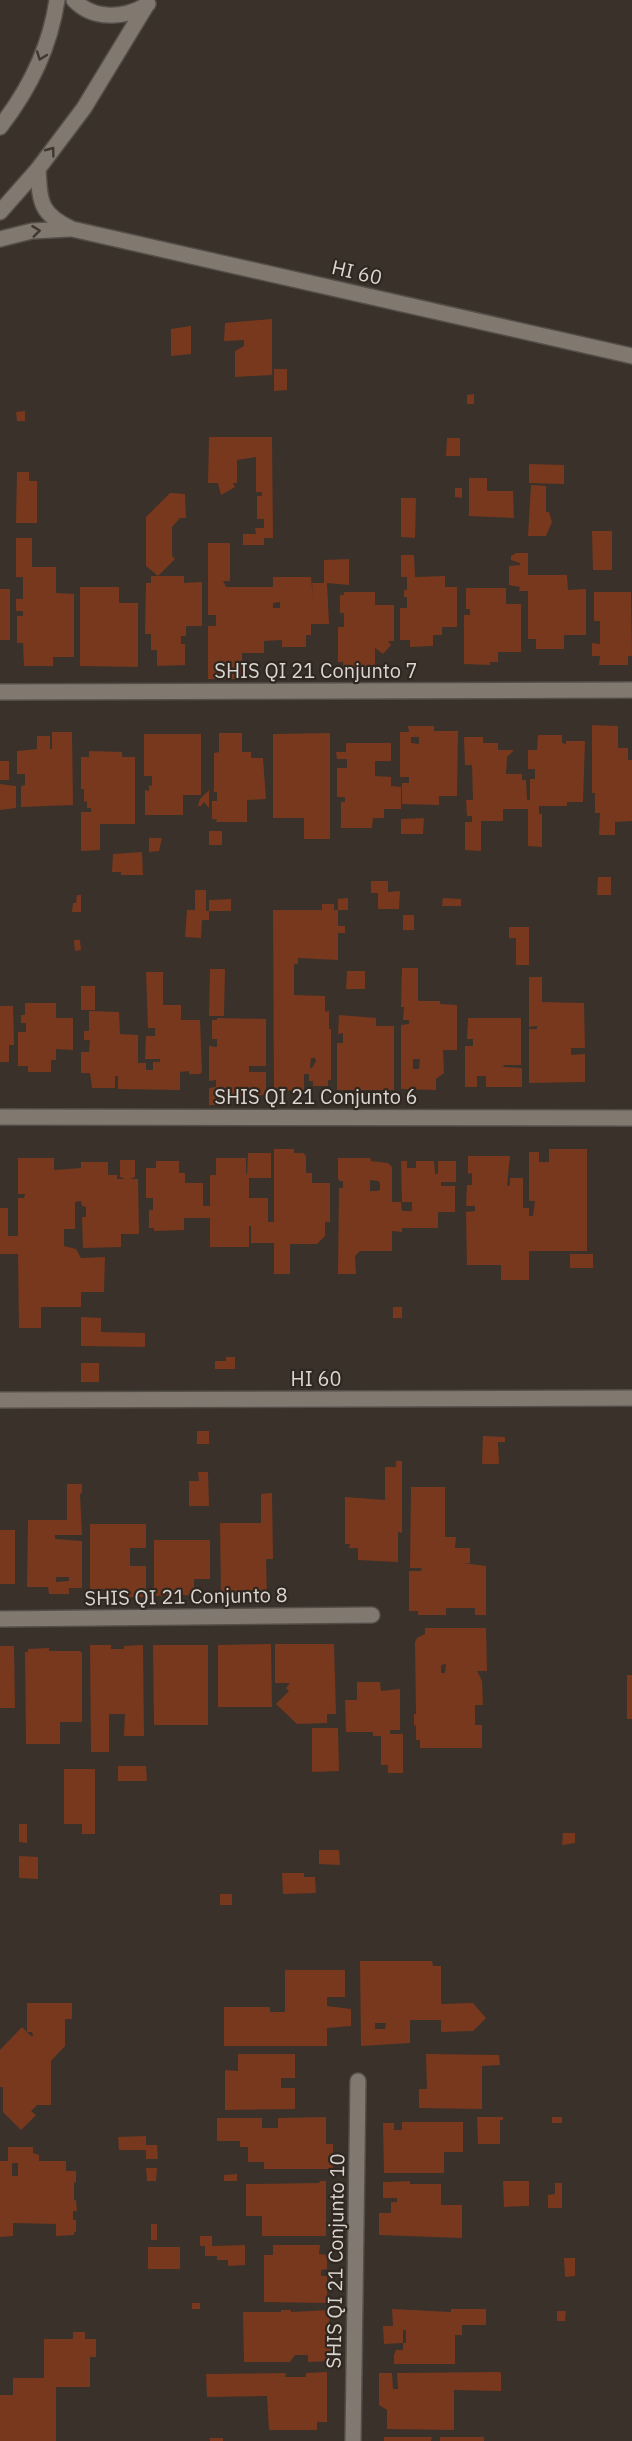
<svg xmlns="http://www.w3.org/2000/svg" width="632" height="2441" viewBox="0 0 632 2441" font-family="'IBM Plex Sans',sans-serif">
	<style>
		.building { fill: #78381e; fill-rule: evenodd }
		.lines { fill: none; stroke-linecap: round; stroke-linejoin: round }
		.street-casing { stroke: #544e48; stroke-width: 18 }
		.secondary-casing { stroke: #544e48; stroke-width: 18 }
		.street { stroke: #817870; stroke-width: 15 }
		.secondary { stroke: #817870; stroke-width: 15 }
		.oneway { stroke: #3f3730 }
		.labels { text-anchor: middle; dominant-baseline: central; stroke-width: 4.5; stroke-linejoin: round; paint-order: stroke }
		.street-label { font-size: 20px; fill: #dad5d0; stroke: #2f2720 }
	</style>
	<rect width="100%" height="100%" fill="#39312a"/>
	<path class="building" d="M272,319V375L235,377V351L244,346V340L224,341L225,323Z
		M191,326V354L171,356V329Z
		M274,369H287V390L274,391Z
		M474,394V404H467V395Z
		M25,411V421H17L16,412Z
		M209,437H272L273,538H264V545H243V534H256L255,528H264V519H257V496H262V492H256V457L237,460V483H233L235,487L221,495L218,483H208Z
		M447,438H460V456H446Z
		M529,464L564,465V484L529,483Z
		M17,472H29V481H37V523H16Z
		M469,478H487V491H513L514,518L469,516Z
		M531,485L546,486V512H549L552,522L546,536H528Z
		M455,488H462V498L455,497Z
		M170,493L185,494L186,518H180L172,527V556L175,559L158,576L146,566V517Z
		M401,498H416L415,538L401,537Z
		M592,531H612V570H593Z
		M16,538H32V567H56V593L74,594V657H53V666H24L23,643H17V616H23V611H16V599H23V577H16Z
		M208,543H230V581H223L226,587H273V577H311L313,599L312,583H324V560L349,559V585L327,583L329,624H311V635H306V647H282V640L264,641V653H242V679H208V626H216V615H208ZM280,602V608H273V603Z
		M516,553H528V575H567L568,590L586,589V635H564V649H536V639H528V591H519L520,587L509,585V566L520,565V563L511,560V556Z
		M401,555H414L415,577L445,576V587H457V627H442V635H433V646L410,647V640H400V608H407V597H404V590H407V577H401Z
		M151,576H184V583L202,582V626H186V636H181V644H185V665L157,666V650H151V634H145L146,583H151Z
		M80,587H119V603H138V667L80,666Z
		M466,588H506V604H521V652H498V662H490V665L464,664V615H470V609H466Z
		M0,589H10V640H0Z
		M344,592H375V605H394V641H388L391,645L383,654L375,648V676H344L343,662H338V627H344V613H340V595H344Z
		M594,592H631L632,656H628V665H599L600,656H592V643L600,644V621H594Z
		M592,725L618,726V748H628V760H632V821L615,822V835H599L600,813H595V793H592Z
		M408,726H434V731H458L457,796H439V805L402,804V783H409V777H400V732H409ZM411,737H419V744L411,743Z
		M52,732H72L73,805L21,807V786L25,785V774H17V751L37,749V736H50V749H52Z
		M219,733H242V752H251V758H263L266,799L247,800V822H216L217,819H212V801H217V792H214V753L219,752Z
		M330,733V839H304V818H273V734Z
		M144,734H201V795H183V815H145V790L149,791V785L152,786V776H144Z
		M538,735H562V743L566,744V741H585L583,802H567V806H539V814H542V847L528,846V809H503V821H481V851L465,850V822H472V816H467L466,800H473L472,765H465L464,737H483V743H498V750H514L507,757L506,774H522V780H526L527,800H530V779H535V769H528V750H537Z
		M346,743H391V761H375V776L391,777V786L401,787V809H384V818H373L372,828H341V802H345V797H337V768H347V759H337L336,752H346Z
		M89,751L122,752V757H135V824H100V850L81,851V812H91V808H87V801L84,802V789H81V757H89Z
		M0,761H9V780H0Z
		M0,784L16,786V808L0,810Z
		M209,790V808L204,802L201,806H198L200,799Z
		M424,818L423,834H401V819Z
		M209,831H222V845H209Z
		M149,838H162L159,851L149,852Z
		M142,852L143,875H121V872H112L113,854Z
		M598,877H611V895H597Z
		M371,881H388V892L400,891L399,909H378V893H371Z
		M195,890H206V911H209V920H202L201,938L185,937L187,910H195Z
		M77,895H81V912H72L73,903H76Z
		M348,898V910H338V899Z
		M443,898L461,899V906H442Z
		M231,899V911H209V900Z
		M322,904H334V910H338V926H345V933H338V960L298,958V964H294V995L325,996V1012L329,1011V1029H331V1080H328V1086H313V1081H309V1074H304V1090L274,1091L273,910H322ZM311,1058H315L316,1061L312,1068H310Z
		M403,915H414V930H403Z
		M509,927H529V965H516V938H509Z
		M74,940H80L81,950L75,951Z
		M402,968H418V1001H440V1004L457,1005V1050H443L444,1073L436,1079V1090L401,1089V1025L409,1024V1020H403L404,1007H401ZM413,1059H420L419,1069H413Z
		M210,969H225L224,1016H209Z
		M347,971H365V989H346Z
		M146,972H163V1005H181V1020H200L202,1072L200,1074H189V1071L180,1072V1090L118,1089V1076H115V1088H92L90,1073H81V1052H89L90,1040H84V1031H89V1011L119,1012L120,1034L138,1035V1063H146V1070H153V1062H160V1059H145L146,1036H155V1028H148Z
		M529,977H542V1002L584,1003L585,1048H571V1055L585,1054V1082L529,1083V1029H537V1026L529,1027Z
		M81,986H95V1010H81Z
		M25,1003H56V1018H73V1050L56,1049V1060H51V1072H28V1066H18V1032H26V1023H21V1015H25Z
		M0,1006H13L14,1045H9V1062H0Z
		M339,1015L376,1018V1026H394V1090H337V1043H343V1033L338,1034Z
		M217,1018L266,1019V1066H249V1072H266V1095L220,1096V1105H209V1088L216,1087V1080L209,1081V1046L217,1047V1039H212V1020H217Z
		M468,1018H521V1065H504L503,1067L522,1068V1087H486V1076H477V1087H465V1046H473V1039H467Z
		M274,1149H294V1153H303L306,1156V1173H312V1183H330V1222H325V1236L317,1244H290V1274H274V1243H251V1226H249V1247H210V1218H184V1230L154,1231V1228H149V1210H153V1198H146V1168H156V1161H179V1173H185V1183H203V1206H210V1175H216V1158H246V1174H247L248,1153H271V1178H249V1198H268V1222H274Z
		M549,1149H587V1251H529V1280H501V1265H467L466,1212L475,1211V1206H466L467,1185H472V1173L468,1174V1156H510L507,1186L510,1185V1178H523V1208H529V1216H533L535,1201H529V1152H539V1162H549Z
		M18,1158H54V1170L81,1168V1162H108V1175H117V1179H125L120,1177V1160H135V1177L130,1179H138L139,1234H121V1247L83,1248L82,1217H86V1207L82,1206L81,1201L75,1202V1229H64V1246L76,1249L81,1258L105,1257L104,1292H81V1307H41V1328H19L18,1254H0V1208H8V1236H18V1198H24L25,1194H18Z
		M338,1158H370L371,1161L388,1163L392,1167V1202H401L402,1211H412V1202H402L401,1161H407V1168H416V1161H434L435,1174H438V1161H456V1182H441V1186H455V1212H438V1228H402V1232L392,1231V1251H360L355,1256L356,1274H338L339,1188H343V1181H339L338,1178ZM370,1180L378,1181L380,1183V1189L378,1191H370Z
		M570,1254H593V1268H570Z
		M393,1307H402V1318H393Z
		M81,1317L101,1318V1332L145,1333V1347L81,1346Z
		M226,1357H235V1369H215V1361H226Z
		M81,1363H99V1382H81Z
		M197,1431H209V1444H197Z
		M483,1436L505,1437V1442H498L499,1464H482Z
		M396,1461H402V1533L398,1532V1562L358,1560V1548H349L350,1544H345V1497L385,1500V1467H396Z
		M198,1472H208L209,1506H189V1481H199Z
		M67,1484H82V1493L80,1494L82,1535H55V1539L82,1541V1588H69V1594H49L48,1587H27L28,1520H67ZM56,1577H69V1581L56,1582Z
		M411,1487H445V1537H456L455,1548H470V1563H463L486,1566V1615H475V1608H446V1615H418V1611H409V1571H421L422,1568H410Z
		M272,1493L273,1559H266L267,1598H221L220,1523H261V1494Z
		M90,1524H146V1548H130V1566H146V1597H126V1589H90Z
		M0,1530H15V1584H0Z
		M154,1540H210V1579H194V1595L154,1596Z
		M425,1628H486L487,1671H477L482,1681L483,1705H475V1725H482V1748H420V1740H416V1725L414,1726V1714H416L415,1642L417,1638L425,1634ZM446,1664L445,1673H441V1665Z
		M271,1644L272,1707H218V1645Z
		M275,1644H334L336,1714H327V1723L297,1724L276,1704L289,1691L286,1688L290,1683H275Z
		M90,1645H111V1649H124V1646L143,1645L144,1736H124L125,1714H109V1752H91Z
		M153,1645H208V1725H154Z
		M0,1646H14L15,1708H0Z
		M49,1648V1651H80L82,1653V1722H60V1744H26L25,1652H28V1649Z
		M627,1675H632V1719H627Z
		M357,1682H380L381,1691L400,1689V1730H390V1734H403V1773H388V1765H381V1736H373V1732H346L345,1700H357Z
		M312,1728H338L339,1771L312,1772Z
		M118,1766H146L147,1781H118Z
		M64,1769H95V1834H82V1824H64Z
		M19,1824H27V1843L19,1842Z
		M563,1833H575V1843L562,1845Z
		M319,1850H339L340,1865L319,1864Z
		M19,1856L38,1857V1879L19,1878Z
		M282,1873H304V1877H315L316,1893L283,1894Z
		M220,1894H232V1905H220Z
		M360,1961H432L433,1966H441V2004L473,2003L486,2018L473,2031L441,2032V2020H410V2043L361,2046ZM375,2023H386L385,2029H375Z
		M285,1970H345V1997H327V2006L351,2009V2026L327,2028V2046H224V2007H270V2012H285Z
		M27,2003H72V2019H65V2046L51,2061V2105H37L31,2111L36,2115L21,2130L3,2112V2087H0V2050L22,2027L31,2036H33L32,2032H27Z
		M238,2054H295V2078H281V2088H295V2109L225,2110V2070L238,2071Z
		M426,2054L499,2055L500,2065L482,2066V2109L419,2108V2089H427Z
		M326,2117V2144H333V2169H264V2162H248V2147H240V2141H217V2118H262V2128H278V2118Z
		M477,2117H503V2120H500V2144H478Z
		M552,2117H562V2123H552Z
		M402,2122H463V2152H444V2173H384L383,2123H394V2130H402Z
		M146,2136V2145H157L158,2159H146V2150H119L118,2137Z
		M8,2147H33V2153L39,2155V2161H66V2171H76V2183L74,2182V2200H76L77,2211H73V2220H76V2232H74V2235L56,2236V2224L13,2223V2236L0,2237V2161H8ZM12,2163H18V2176H12Z
		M146,2168H157L156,2181H147Z
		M237,2174V2181H224V2175Z
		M320,2181H326V2236H262V2216H246V2184L319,2183Z
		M410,2181V2184H441V2205H462V2238L379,2235V2213H391V2202H397V2198H383V2182Z
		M503,2181H529V2206L504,2207Z
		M555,2183H562V2208H548V2195L555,2194Z
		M151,2224H157V2240H151Z
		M200,2236H212V2246L245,2245V2265L228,2266V2260H217V2256H205V2246H200Z
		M273,2245H320L319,2254L327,2255V2269L321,2270V2276H327V2303L264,2302V2255H273Z
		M148,2247H180V2269H148Z
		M564,2258H575V2276L565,2277Z
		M192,2303H200V2309H192Z
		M392,2309L451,2312V2309H486V2325H462V2335H455V2364H394V2355L396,2350H403V2343H406V2330H403V2343L384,2344L383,2326H393Z
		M281,2310H291V2312L330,2310L328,2338H331V2361L308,2362V2355H295L290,2362H244L243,2312H281Z
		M557,2311H566L565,2321H557Z
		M73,2332H85V2339H96V2357H90V2387H56V2441H0V2395H13V2378H44V2339H73Z
		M327,2372V2422H317V2430H269L267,2396L207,2397L206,2374L286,2373L285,2377H306V2373Z
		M379,2373H392L393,2389H398L397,2373L499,2372L501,2373V2391L454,2390V2430L387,2429V2410L379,2405Z
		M384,2437H432L431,2441H384Z
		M440,2437H484V2441H440Z
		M210,2438H223V2441H210Z"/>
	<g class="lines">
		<defs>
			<path id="street" d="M38,169C40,203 40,214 72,229L632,356
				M0,239L32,231L69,229
				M0,692L632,690
				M0,1117L632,1118
				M0,1400L632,1398
				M0,1619L372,1615
				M353,2441L358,2081"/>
			<path id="secondary" d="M74,0C93,20 125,19 148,4
				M0,127C29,90 50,47 57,0
				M0,212L38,169L84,108L146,6"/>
		</defs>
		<use href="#street" class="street-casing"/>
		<use href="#secondary" class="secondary-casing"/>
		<use href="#street" class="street"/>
		<use href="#secondary" class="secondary"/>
	</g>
	<defs><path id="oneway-chevron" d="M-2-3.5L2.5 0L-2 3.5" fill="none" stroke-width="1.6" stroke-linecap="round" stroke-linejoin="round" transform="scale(1.5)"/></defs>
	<g class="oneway">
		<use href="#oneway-chevron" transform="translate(41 56) rotate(110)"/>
		<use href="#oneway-chevron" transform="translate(51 151) rotate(-53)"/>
		<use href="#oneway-chevron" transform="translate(36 231) rotate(-7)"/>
	</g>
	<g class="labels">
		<g class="street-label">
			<text transform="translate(357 272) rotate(13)">HI 60</text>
			<text x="316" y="670">SHIS QI 21 Conjunto 7</text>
			<text x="316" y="1096">SHIS QI 21 Conjunto 6</text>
			<text x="316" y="1378">HI 60</text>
			<text transform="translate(186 1596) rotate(-1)">SHIS QI 21 Conjunto 8</text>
			<text transform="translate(335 2261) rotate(-89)">SHIS QI 21 Conjunto 10</text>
		</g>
	</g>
</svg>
